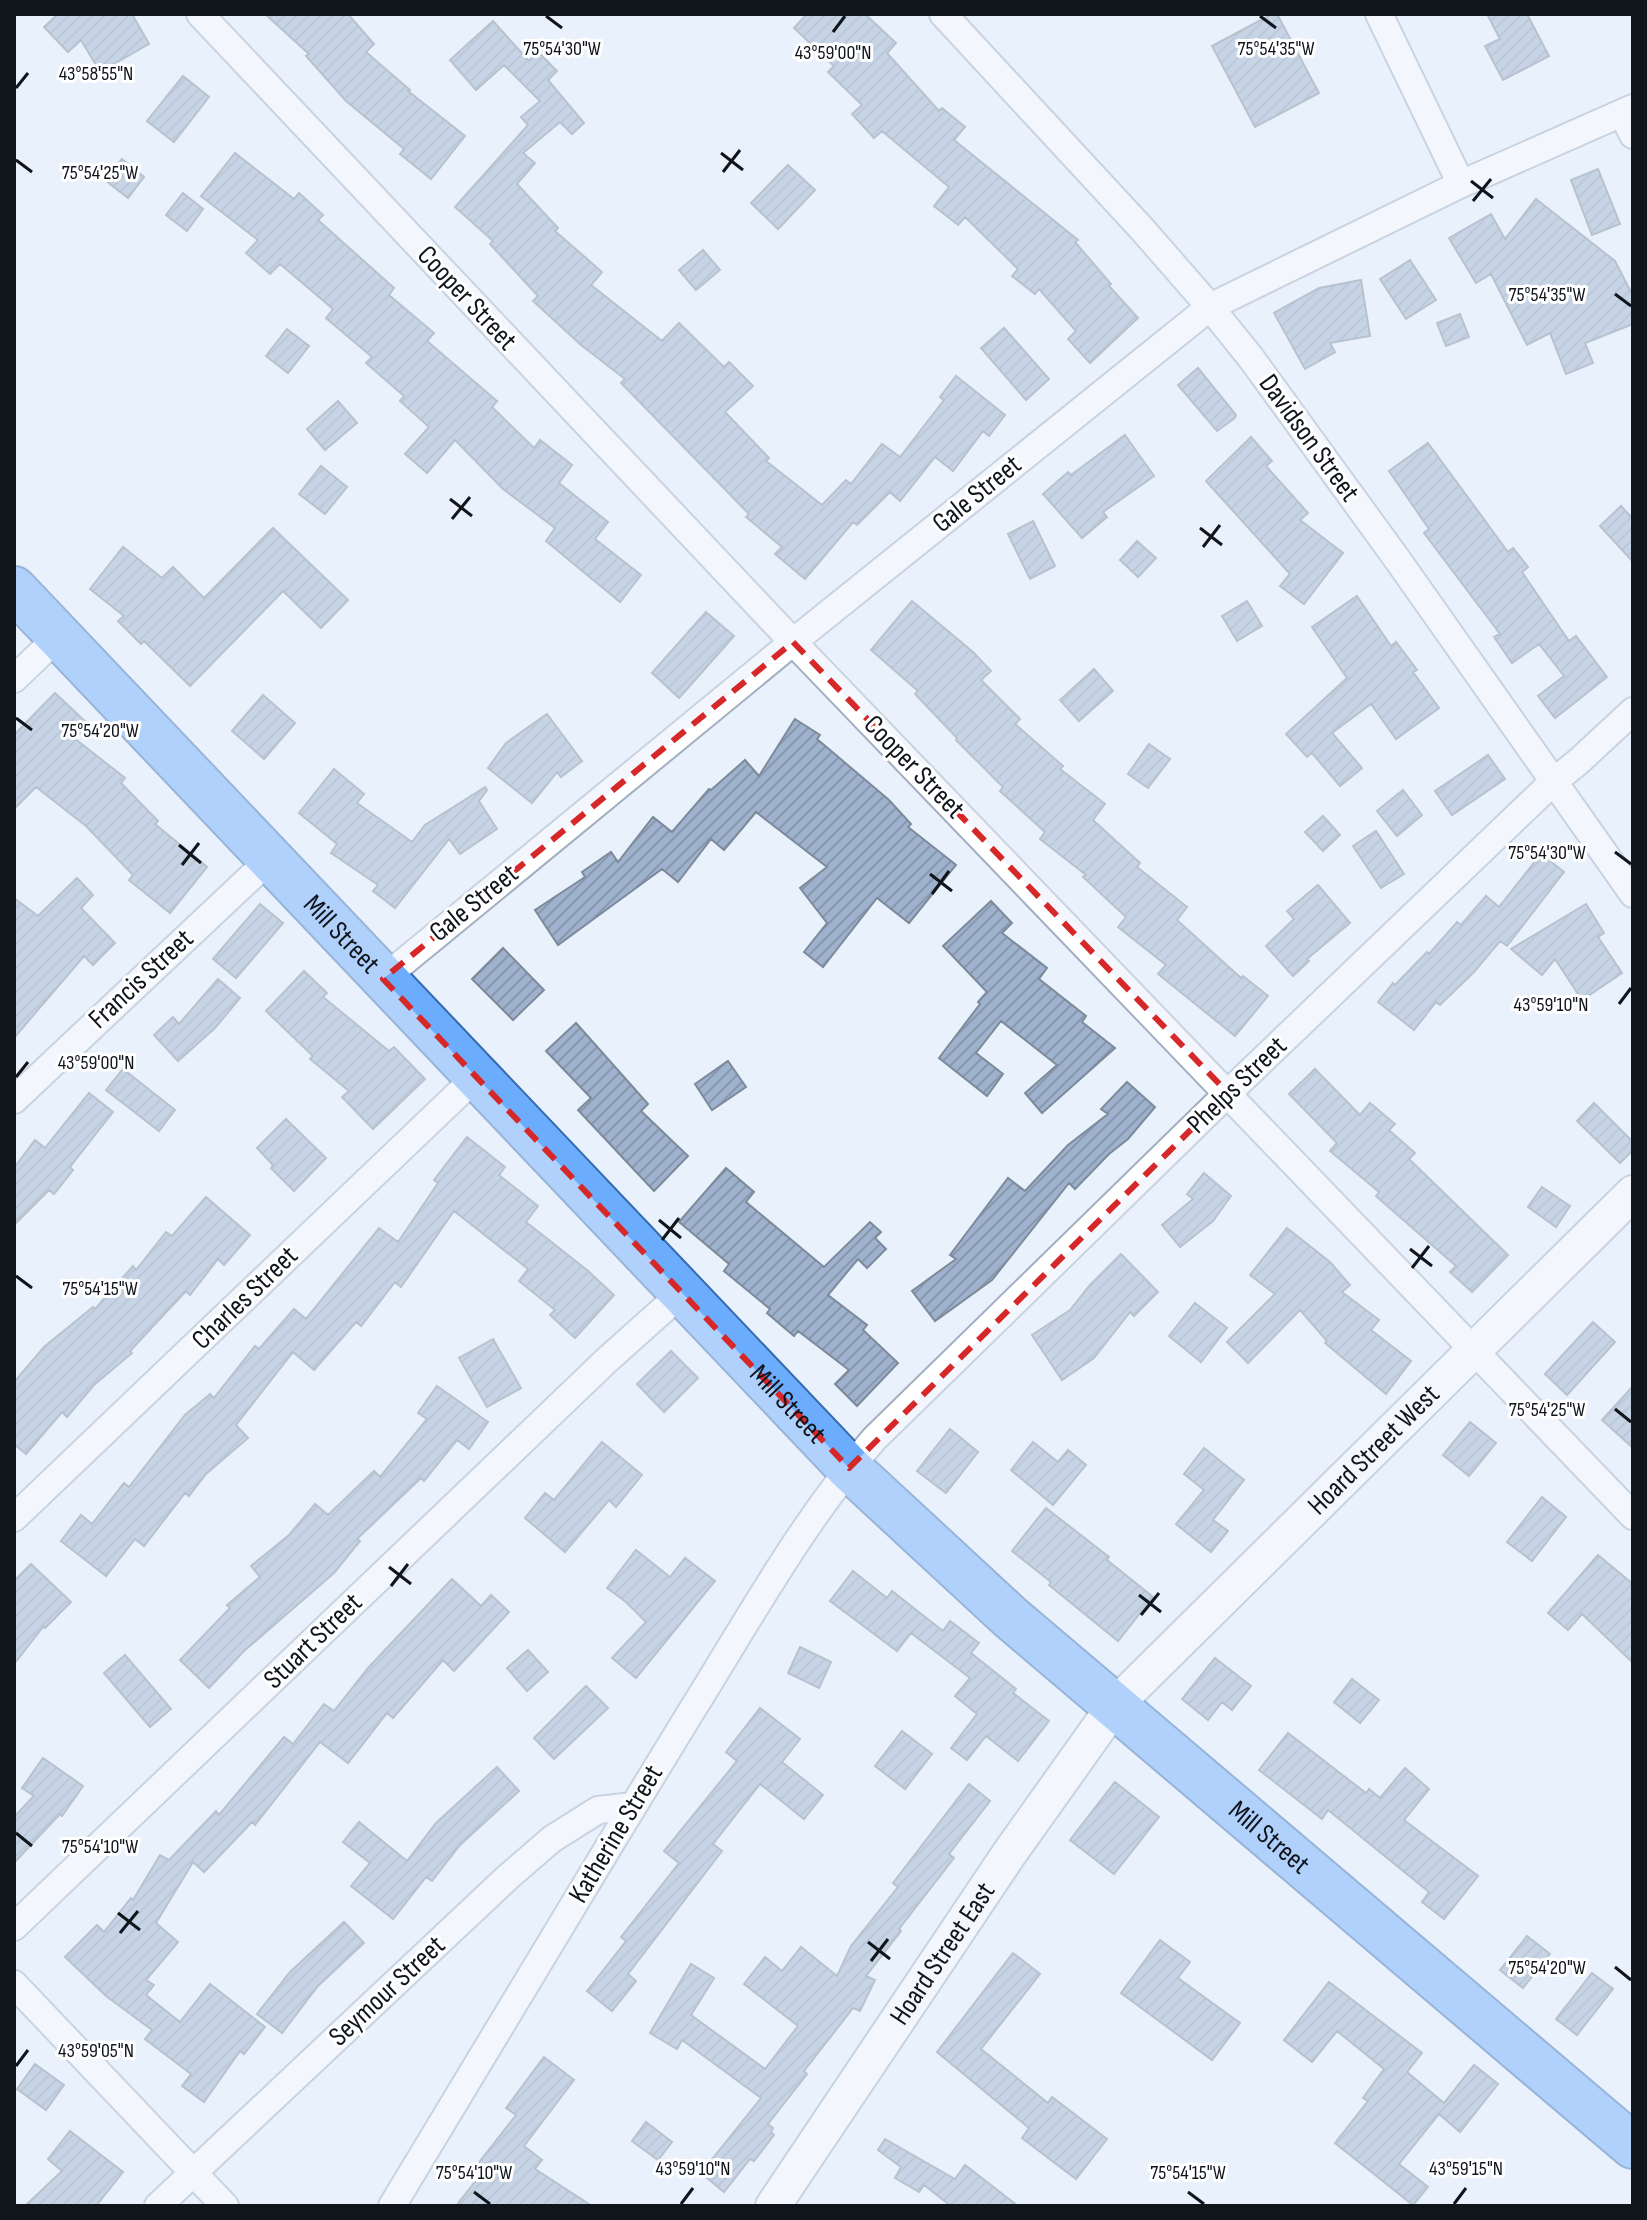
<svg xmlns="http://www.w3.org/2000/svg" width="1647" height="2220" viewBox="0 0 1647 2220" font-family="'Sofia Sans Condensed',sans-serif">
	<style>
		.building { fill: url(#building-hatch); stroke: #7d8a9a; stroke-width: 2 }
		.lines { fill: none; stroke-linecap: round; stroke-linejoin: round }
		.minor-casing { stroke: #a1afc0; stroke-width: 30 }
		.tertiary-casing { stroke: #a1afc0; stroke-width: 38 }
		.trunk-casing { stroke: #346aad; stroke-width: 48 }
		.minor { stroke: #fff; stroke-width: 26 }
		.tertiary { stroke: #fff; stroke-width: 34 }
		.trunk { stroke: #6cacfc; stroke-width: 44 }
		.marked { fill: none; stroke: #d62828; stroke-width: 6; stroke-dasharray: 16 10; stroke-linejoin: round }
		.ticks { fill: none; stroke: #10141b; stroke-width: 3 }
		.labels { text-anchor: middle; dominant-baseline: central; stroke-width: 6; stroke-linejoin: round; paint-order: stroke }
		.street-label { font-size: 28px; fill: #10141b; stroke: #fff }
		.ticks-label { font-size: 20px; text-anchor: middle; fill: #10141b; stroke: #fff; stroke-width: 6; stroke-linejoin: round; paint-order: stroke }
	</style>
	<defs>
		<pattern id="building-hatch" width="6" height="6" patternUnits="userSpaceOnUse" patternTransform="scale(2)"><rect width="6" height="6" fill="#9eb2cd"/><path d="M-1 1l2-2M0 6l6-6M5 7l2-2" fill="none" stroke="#8798af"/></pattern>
	</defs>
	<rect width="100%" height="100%" fill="#e9f1fc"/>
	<path class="building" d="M58,14H132L149,44L100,72L81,40L68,52L44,27Z
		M265,14H348L374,44L366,52L410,90L408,91L465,136L431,179L400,154L404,149L346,101L306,56L309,54Z
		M807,14H865L896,43L887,53L939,111L942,108L965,127L954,140L1078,240L1075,242L1111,284L1109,286L1138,318L1090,363L1068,339L1076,331L1039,289L1035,294L1012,276L1018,269L965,217L958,225L934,206L949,187L882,131L874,138L852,114L862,105L828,72L834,66L794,28Z
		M1272,14H1277L1319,93L1255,127L1212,46Z
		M1487,14H1527L1549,56L1503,80L1485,46L1500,39Z
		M493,21L529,61L538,52L557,71L548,80L584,123L572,134L560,122L523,153L535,163L517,184L558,228L555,231L602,272L591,285L662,341L679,323L724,367L729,362L753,386L725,412L769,458L766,461L822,505L846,480L851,484L882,444L900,457L944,400L940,397L956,376L1005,415L989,436L983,431L953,471L935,457L900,501L890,492L857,525L853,522L805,579L775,554L782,547L746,517L749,514L621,383L625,379L581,345L533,301L538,296L490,244L493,241L455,207L528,125L521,117L540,101L504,65L476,90L450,60Z
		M183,76L209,97L174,142L147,121Z
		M235,153L294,199L299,193L323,215L318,220L394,288L389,295L434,333L427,341L497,401L492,407L534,448L540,440L572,465L559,483L608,522L595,539L641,575L620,602L546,541L555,528L503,489L455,440L427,473L405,454L429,427L400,401L404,396L366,363L372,357L326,318L333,309L280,264L270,274L246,253L258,240L201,196Z
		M122,159L144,177L128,198L105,180Z
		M788,165L815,190L778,229L751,203Z
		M1598,169L1620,224L1592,235L1571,180Z
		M183,193L203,209L187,231L166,215Z
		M1536,199L1615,261L1633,296V324L1585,343L1593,363L1566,374L1550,333L1527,345L1491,274L1476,283L1449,238L1491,214L1505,239Z
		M703,250L720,270L696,290L679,270Z
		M1410,260L1436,300L1406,319L1380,279Z
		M1361,280L1370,336L1330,343L1335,352L1305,369L1274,313L1319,288Z
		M1460,314L1469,337L1446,346L1437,323Z
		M1004,328L1049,379L1026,400L981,348Z
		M287,329L309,346L288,373L266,356Z
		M1198,368L1236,415L1235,418L1217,431L1178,385Z
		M338,401L357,423L325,450L307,429Z
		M1125,435L1154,476L1103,512L1107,517L1082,538L1043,494L1068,472L1071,475Z
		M1251,437L1272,461L1266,466L1308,513L1300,520L1343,553L1304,604L1280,586L1290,574L1206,481Z
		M1428,443L1508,552L1513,548L1528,567L1522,572L1569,641L1576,636L1607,677L1555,718L1538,696L1564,676L1539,644L1512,663L1494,637L1500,634L1424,533L1429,529L1389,471Z
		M321,466L347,487L325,514L299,494Z
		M1621,506L1633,519V562L1600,526Z
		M1033,521L1055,566L1030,579L1008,534Z
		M273,528L348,600L321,628L283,591L190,686L144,641L141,644L118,621L124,616L90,589L123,547L162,578L173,567L204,598Z
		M1137,541L1156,558L1138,577L1120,560Z
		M1357,596L1391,646L1396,642L1417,670L1413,672L1439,708L1396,739L1371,704L1332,733L1362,768L1340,786L1312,753L1307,757L1286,734L1347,678L1312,627Z
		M912,601L973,652L991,671L981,680L1020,719L1015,724L1063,766L1060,769L1105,804L1093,820L1140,863L1137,867L1187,907L1177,920L1241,978L1243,976L1268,996L1235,1036L1158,974L1166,965L1118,927L1126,917L1083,877L1086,875L1040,839L1045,832L1000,791L1003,787L956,740L957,738L915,694L918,691L871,650Z
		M1247,601L1262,626L1237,641L1222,616Z
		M706,612L734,636L679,698L652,673Z
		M1094,669L1113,691L1079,721L1060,700Z
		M55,693L88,724L74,738L125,778L121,783L158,821L155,824L207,867L170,913L129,880L133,875L86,826L36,787L14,809V735Z
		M263,695L295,723L264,759L232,731Z
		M547,714L582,761L561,777L557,772L532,803L488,768L506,743Z
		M795,719L820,735L817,739L889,800L911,824L908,827L956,865L909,923L877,898L823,967L804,952L827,923L800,888L827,867L756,812L724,850L711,839L678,882L662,869L558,945L535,910L585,877L582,872L611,852L618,862L653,817L672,832L709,789L711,790L745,760L759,776Z
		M1149,744L1170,759L1148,788L1128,774Z
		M1488,755L1505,779L1452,815L1435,791Z
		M334,769L364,794L357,803L412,842L425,825L485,787L487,790L479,801L497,829L460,854L449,839L395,908L373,891L378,885L331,853L337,844L299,813Z
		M1403,790L1422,815L1397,836L1377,811Z
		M1323,816L1340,835L1323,851L1305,832Z
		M1376,831L1404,874L1381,888L1353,846Z
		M1541,854L1564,872L1507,946L1500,941L1474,972L1440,1005L1436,1002L1414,1030L1378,1002L1393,983L1395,985L1427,952L1429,954L1457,922L1461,925L1486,896L1499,907Z
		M77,878L93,895L81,908L115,943L93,965L84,956L14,1038V898L38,916Z
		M1318,885L1350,923L1307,959L1309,961L1293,976L1266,946L1294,919L1287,911Z
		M991,901L1012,923L1002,933L1047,968L1039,979L1086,1016L1082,1022L1115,1048L1042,1113L1025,1093L1057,1065L1001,1021L976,1053L1003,1074L987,1096L939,1058L980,1004L978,1002L987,992L943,946Z
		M260,904L283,923L236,978L213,959Z
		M1586,904L1604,933L1598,937L1622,973L1582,1000L1555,959L1542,975L1511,949Z
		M503,948L544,990L513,1020L472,979Z
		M304,971L327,993L323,997L389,1051L394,1047L425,1079L373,1129L342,1097L349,1091L310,1059L313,1056L266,1011Z
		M218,979L240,998L215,1028L178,1061L154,1035L173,1017L179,1024Z
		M576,1023L648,1104L641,1111L688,1156L654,1191L578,1110L591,1098L546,1051Z
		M728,1061L746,1087L712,1110L695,1084Z
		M123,1069L175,1110L159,1131L106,1090Z
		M1315,1069L1360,1115L1370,1103L1395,1124L1389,1130L1415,1153L1409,1159L1508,1255L1472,1292L1450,1272L1456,1266L1376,1196L1379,1192L1330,1151L1337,1143L1289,1094Z
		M1127,1082L1155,1107L1128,1139L1109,1154L1075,1189L1069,1183L992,1280L935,1321L912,1291L956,1259L950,1255L1008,1178L1025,1191L1068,1145L1108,1114L1101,1109Z
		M89,1093L113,1112L70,1167L73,1170L54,1194L49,1190L14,1225V1168L35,1140L45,1148Z
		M1594,1103L1633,1142V1150L1620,1163L1577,1121Z
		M286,1119L326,1158L294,1191L271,1168L273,1165L257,1148Z
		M467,1137L505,1167L499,1175L538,1206L526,1222L587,1270L614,1295L575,1338L550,1315L555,1310L519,1281L528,1269L454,1211L401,1287L395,1282L361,1326L356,1322L314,1370L293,1352L236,1425L248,1438L206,1474L189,1496L185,1493L144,1546L135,1539L106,1576L61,1541L81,1515L92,1524L124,1483L129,1487L185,1415L210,1394L214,1398L255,1346L259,1349L294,1309L306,1319L379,1228L398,1242L438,1183L434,1180Z
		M726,1168L754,1192L746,1202L824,1267L870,1222L881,1232L875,1238L886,1249L867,1268L858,1259L828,1295L867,1325L863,1330L898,1363L857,1406L835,1384L849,1370L798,1331L794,1336L767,1313L770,1309L724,1271L729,1264L679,1222Z
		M1204,1173L1231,1196L1213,1221L1180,1247L1162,1225L1193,1199L1187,1194Z
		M1542,1187L1570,1206L1556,1227L1528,1207Z
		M206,1197L250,1235L224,1265L218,1259L190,1295L186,1291L130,1351L132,1353L94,1385L67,1417L62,1412L26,1454L14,1444V1382L44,1347L93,1307L95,1309L133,1266L136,1270L166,1232L172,1236Z
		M1287,1228L1330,1262L1350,1285L1342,1292L1379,1320L1371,1330L1411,1361L1386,1394L1325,1343L1327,1341L1300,1310L1248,1363L1227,1342L1275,1294L1250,1275Z
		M1121,1254L1158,1292L1134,1316L1130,1312L1094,1358L1062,1380L1032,1335L1070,1310L1090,1285Z
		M1195,1303L1227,1328L1201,1362L1169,1336Z
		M1593,1322L1615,1342L1567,1395L1545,1374Z
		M493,1339L521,1388L487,1407L459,1358Z
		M671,1351L698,1378L664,1412L637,1384Z
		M437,1386L488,1422L469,1449L457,1440L424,1481L421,1478L357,1539L360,1541L334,1573L244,1651L209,1688L180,1660L230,1608L227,1605L260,1577L251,1566L289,1535L315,1504L328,1515L374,1471L380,1477L427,1419L418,1413Z
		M1633,1386V1448L1602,1420Z
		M1470,1422L1496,1443L1469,1476L1443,1455Z
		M950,1429L978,1452L946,1493L917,1471Z
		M602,1442L642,1475L616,1507L609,1500L565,1552L525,1518L545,1493L554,1500Z
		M1033,1442L1058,1462L1068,1450L1086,1465L1053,1505L1011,1470Z
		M1204,1448L1244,1480L1213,1520L1228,1531L1211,1552L1176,1524L1204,1490L1184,1474Z
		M1542,1497L1566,1517L1532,1561L1507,1542Z
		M1046,1508L1109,1557L1107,1560L1153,1597L1118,1641L1049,1585L1051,1582L1012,1551Z
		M636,1550L670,1577L685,1558L715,1581L636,1678L612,1658L646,1622L626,1602L607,1588Z
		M1598,1555L1633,1584V1663L1582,1614L1568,1630L1548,1613Z
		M31,1564L71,1602L45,1628L43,1627L14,1664V1581Z
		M853,1571L887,1598L892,1591L943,1631L950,1621L979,1643L971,1653L1016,1689L1013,1693L1049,1721L1018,1761L986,1736L967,1760L951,1748L977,1714L955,1696L970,1678L911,1633L897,1651L830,1601Z
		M452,1579L481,1606L491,1595L509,1612L454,1671L443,1660L393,1718L387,1713L348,1763L320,1742L255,1825L252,1822L204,1872L193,1862L156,1923L178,1942L146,1980L154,1985L146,1995L180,2022L210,1984L265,2027L244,2054L240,2051L204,2102L182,2086L191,2074L145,2039L152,2030L106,1996L65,1957L97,1925L104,1932L131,1898L133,1900L160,1855L169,1860L216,1811L219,1815L284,1737L293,1744L324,1704L334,1711L368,1668Z
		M800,1647L831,1662L819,1688L788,1673Z
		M528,1650L548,1672L527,1691L507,1668Z
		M125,1655L171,1709L150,1727L104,1673Z
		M1215,1658L1251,1686L1232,1710L1222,1702L1208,1720L1182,1699Z
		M1352,1679L1379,1700L1360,1723L1334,1702Z
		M586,1686L608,1708L554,1759L534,1738Z
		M760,1708L800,1739L782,1762L823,1795L804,1819L760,1784L713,1844L722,1851L628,1974L636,1981L612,2011L587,1991L626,1941L621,1937L679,1863L664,1851L737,1761L726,1752Z
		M902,1731L932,1754L905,1789L875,1766Z
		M1288,1733L1366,1793L1369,1789L1380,1798L1405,1768L1429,1789L1404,1820L1478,1876L1444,1919L1422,1902L1429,1892L1328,1810L1322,1819L1259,1770Z
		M43,1758L83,1786L62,1816L60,1814L14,1863V1817L34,1796L22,1788Z
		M497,1767L519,1791L460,1845L432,1881L426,1877L393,1919L351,1886L370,1863L343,1842L359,1822L407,1861L436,1823Z
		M1115,1782L1159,1817L1114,1874L1070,1840Z
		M969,1784L990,1801L949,1854L954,1858L899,1929L901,1931L866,1976L875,1980L860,2011L853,2008L804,2071L807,2074L768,2124L773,2128L771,2132L774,2135L754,2161L750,2159L724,2192L701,2173L761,2098L682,2040L677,2049L650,2033L691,1964L714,1978L691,2015L765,2069L798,2026L744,1984L765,1957L782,1971L801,1947L837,1976L851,1946L898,1887L893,1883Z
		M344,1922L364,1943L318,1986L282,2033L257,2014L290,1972Z
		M1527,1936L1550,1954L1523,1988L1500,1970Z
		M1160,1940L1190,1962L1178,1978L1240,2023L1212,2060L1121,1993Z
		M1013,1953L1040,1974L981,2049L1048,2103L1052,2097L1107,2139L1076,2179L1022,2138L1029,2128L937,2052Z
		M1592,1973L1613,1989L1577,2035L1556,2019Z
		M1329,1982L1422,2053L1407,2072L1444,2103L1474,2065L1498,2084L1460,2132L1439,2114L1399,2164L1428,2187L1413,2205L1335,2143L1368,2101L1363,2098L1384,2069L1337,2031L1312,2062L1284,2040Z
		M544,2057L574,2080L524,2146L542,2160L535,2169L592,2206H456L484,2170L477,2165L516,2115L506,2108Z
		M35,2064L64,2085L46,2110L17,2089Z
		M646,2122L672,2142L658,2160L632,2141Z
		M70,2131L123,2172L96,2206H25L62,2171L48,2159Z
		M885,2139L955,2179L965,2165L1018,2206H951L924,2185L919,2192L895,2178L901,2167L878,2150Z"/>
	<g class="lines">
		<defs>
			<path id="minor" d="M200,14L793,642L1633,1516
				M943,14L1142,229L1210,307L1251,358L1397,559L1633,894
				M1379,14L1461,184
				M1622,113L1633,135
				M14,679L59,636
				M383,979L793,642L1210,307L1461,184L1633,108
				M14,1100L269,860
				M14,1518L476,1077
				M14,1927L607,1360L683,1292
				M14,1984L225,2206
				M158,2206L508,1877L552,1839L598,1810L633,1806
				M392,2206C491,2042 589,1878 689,1715C748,1621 801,1523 874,1439L1228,1093L1553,782L1578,762L1633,711"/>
			<g id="tertiary">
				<path id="s1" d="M773,2206L1009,1854L1115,1705L1633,1193"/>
			</g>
			<g id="trunk">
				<path id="s2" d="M14,589L849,1468L1010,1617L1633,2146"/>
			</g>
		</defs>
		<use href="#minor" class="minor-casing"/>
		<use href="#tertiary" class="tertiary-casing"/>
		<use href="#trunk" class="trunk-casing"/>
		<use href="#minor" class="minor"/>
		<use href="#tertiary" class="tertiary"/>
		<use href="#trunk" class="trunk"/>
	</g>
	<path d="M0 0H1647V2220H0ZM793,642L1228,1093L849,1468L383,979Z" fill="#e9f1fc" fill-opacity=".55" fill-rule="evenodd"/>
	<path class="marked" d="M793,642L1228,1093L849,1468L383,979Z"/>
	<path class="ticks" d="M546,16L562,28M1260,16L1276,28M833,32L845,16M16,88L28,73M721,153L743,170M16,160L32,172M723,172L740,150M1471,181L1493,198M1473,201L1491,179M1615,294L1631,306M450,499L472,516M452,519L470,497M1200,528L1222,545M1203,547L1220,525M16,718L32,730M179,845L201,863M1615,852L1631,864M182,865L199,843M930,874L952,891M932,894L949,871M1619,1004L1631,988M16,1077L28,1062M659,1220L681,1238M662,1240L679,1218M1410,1249L1432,1266M1412,1268L1429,1246M16,1276L32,1288M1615,1409L1631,1422M389,1567L411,1584M391,1586L408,1564M1139,1595L1161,1612M1141,1615L1159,1593M16,1833L32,1846M118,1913L140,1930M120,1933L138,1911M868,1942L890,1959M871,1961L888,1939M1615,1967L1631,1980M16,2066L28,2050M474,2192L490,2204M1188,2192L1204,2204M681,2204L693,2188M1454,2204L1466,2188"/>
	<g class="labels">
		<g class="street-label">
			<text transform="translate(467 298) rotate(47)">Cooper Street</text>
			<text transform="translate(1309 438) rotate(54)">Davidson Street</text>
			<text transform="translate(977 494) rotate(-39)">Gale Street</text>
			<text transform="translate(914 767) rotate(46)">Cooper Street</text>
			<text transform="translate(474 903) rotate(-39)">Gale Street</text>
			<text stroke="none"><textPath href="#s2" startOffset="476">Mill Street</textPath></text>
			<text transform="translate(141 979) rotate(-43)">Francis Street</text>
			<text transform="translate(1237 1085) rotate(-44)">Phelps Street</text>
			<text transform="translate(245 1298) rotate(-44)">Charles Street</text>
			<text stroke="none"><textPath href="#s2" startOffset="1124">Mill Street</textPath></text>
			<text stroke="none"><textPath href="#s1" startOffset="970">Hoard Street West</textPath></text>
			<text transform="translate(313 1641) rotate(-44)">Stuart Street</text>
			<text transform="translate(616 1834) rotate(-59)">Katherine Street</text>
			<text stroke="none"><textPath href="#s2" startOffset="1772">Mill Street</textPath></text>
			<text stroke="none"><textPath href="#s1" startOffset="304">Hoard Street East</textPath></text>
			<text transform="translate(387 1991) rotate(-43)">Seymour Street</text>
		</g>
	</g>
	<g class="ticks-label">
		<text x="562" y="55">75°54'30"W</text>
		<text x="1276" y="55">75°54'35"W</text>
		<text x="833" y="59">43°59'00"N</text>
		<text x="96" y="80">43°58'55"N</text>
		<text x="100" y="179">75°54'25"W</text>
		<text x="1547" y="301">75°54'35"W</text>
		<text x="100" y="737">75°54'20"W</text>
		<text x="1547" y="859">75°54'30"W</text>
		<text x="1551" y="1011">43°59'10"N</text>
		<text x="96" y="1069">43°59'00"N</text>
		<text x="100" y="1295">75°54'15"W</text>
		<text x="1547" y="1416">75°54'25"W</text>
		<text x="100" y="1853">75°54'10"W</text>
		<text x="1547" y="1974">75°54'20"W</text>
		<text x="96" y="2057">43°59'05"N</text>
		<text x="693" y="2175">43°59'10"N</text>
		<text x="1466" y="2175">43°59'15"N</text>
		<text x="474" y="2179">75°54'10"W</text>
		<text x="1188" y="2179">75°54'15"W</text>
	</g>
	<rect width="1647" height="2220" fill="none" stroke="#10141b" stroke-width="32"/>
</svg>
